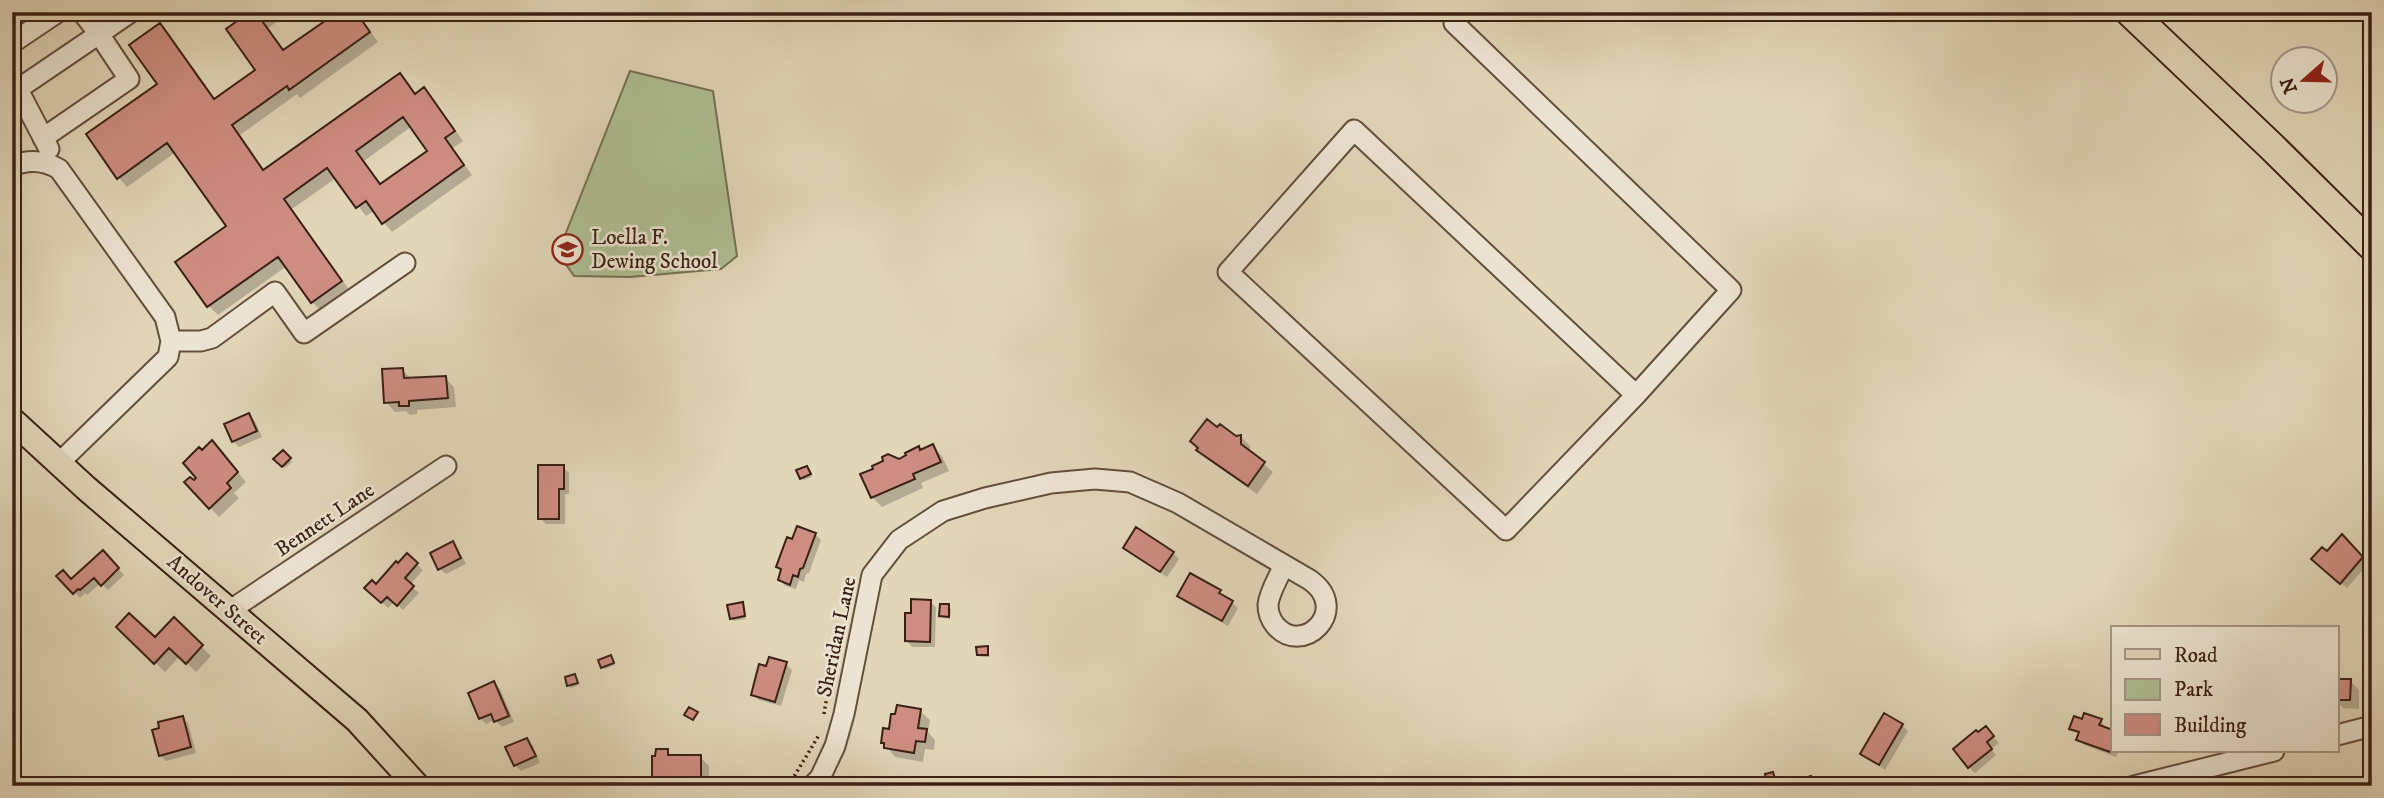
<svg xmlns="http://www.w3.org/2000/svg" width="2384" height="798" viewBox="0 0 2384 798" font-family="'IM FELL DW Pica',serif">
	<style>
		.green { fill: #aebf93; stroke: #747053; stroke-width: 2 }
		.shadow { fill: #0003; fill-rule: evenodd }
		.building { fill: #ce8d82; stroke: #3a2013; stroke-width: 2; fill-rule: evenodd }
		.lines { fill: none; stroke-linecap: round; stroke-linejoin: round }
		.minor-casing { stroke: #644e3c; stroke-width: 23 }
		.major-casing { stroke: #3a2013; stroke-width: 28 }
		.highway-casing { stroke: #3a2013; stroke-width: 32 }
		.path { stroke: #3a2013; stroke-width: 3.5; stroke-dasharray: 2 3.5; stroke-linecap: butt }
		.minor { stroke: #ece4d2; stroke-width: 19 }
		.major { stroke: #e2d6b9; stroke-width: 24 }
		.highway { stroke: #e2d6b9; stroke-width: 28 }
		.labels { text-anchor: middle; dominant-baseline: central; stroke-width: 5; stroke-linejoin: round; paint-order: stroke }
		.poi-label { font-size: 21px; fill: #3a2013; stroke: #ece4d2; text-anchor: start }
		.street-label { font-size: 21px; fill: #3a2013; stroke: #ece4d2 }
	</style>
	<rect width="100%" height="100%" fill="#e2d6b9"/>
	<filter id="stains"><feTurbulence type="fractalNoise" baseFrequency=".00286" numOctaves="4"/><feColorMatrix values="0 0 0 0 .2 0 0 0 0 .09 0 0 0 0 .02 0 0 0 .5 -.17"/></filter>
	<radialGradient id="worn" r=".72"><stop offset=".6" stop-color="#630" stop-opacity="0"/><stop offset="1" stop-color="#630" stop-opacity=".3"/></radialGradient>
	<path class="green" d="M630,71L713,91L737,256L721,269L630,277L574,276L558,253Z"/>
	<path class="shadow" d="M233,12H290L268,28L285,51L334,16L332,12L374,13L363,21L378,42L300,98L297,94L240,135L265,171L400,75L416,95L424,89L433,99L463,141L453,148L472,175L392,232L374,211L366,216L336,178L292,209L350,291L321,311L312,302L287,266L218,315L209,306L178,262L228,226L176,152L127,187L118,177L159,84L160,25L169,34L216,100L257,70L240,21ZM412,126L430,151L381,185L364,161Z
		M402,370L412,379L445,378L454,387L456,407L417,410V414L410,415L406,411L395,412L386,402Z
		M249,415L255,421L262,437L239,447L233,441Z
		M1241,437L1250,446V452L1273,472L1257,494L1207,459L1198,450Z
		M932,446L942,456L949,471L921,483L923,488L882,507L872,497L899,460Z
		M221,452L246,482L234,493L239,498L219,517L186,482L194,483Z
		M283,452L292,462L285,468L276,459Z
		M563,467L569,473V494H565V524H546L540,518Z
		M807,468L812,477L804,480L801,478Z
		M815,534L821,540L809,573L806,574L804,582L799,580L796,589L785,586L780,580L782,571L778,567L793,541Z
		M2342,537L2368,564L2347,588L2319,565Z
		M453,544L458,549L466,564L446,574L440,569Z
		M1125,548L1173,553L1179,559L1167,577Z
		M103,552L124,575L108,590L101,583L87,595L85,593L80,598L59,576L71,581Z
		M407,556L423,570L410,585L419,593L403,610L394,602L388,608L372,594L376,586Z
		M1219,591L1238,608L1228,626L1185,602L1180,596Z
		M930,602L936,607L935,647H912L907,641L913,615Z
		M742,604L746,619L734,621L731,618Z
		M948,606L951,609L950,619L944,618L941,616Z
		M174,620L211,656L196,672L180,656L165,672L119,627L155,639Z
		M987,648L990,657H981L978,654Z
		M611,657L615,665L605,669L602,667Z
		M786,664L792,670L781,706L759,700L753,694L767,668Z
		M575,676L579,685L571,688L569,685Z
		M2337,681H2350L2359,690V709L2343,708L2337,701Z
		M494,684L500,689L514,722L502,727L495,720L486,724L480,718Z
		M920,711L930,720L928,732L935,740L934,750L925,749L923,762L895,757L883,742L890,731Z
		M182,718L188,723L196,753L166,761L160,755Z
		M2083,721H2101L2106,727V729L2113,732V751H2119L2116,757L2084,745L2078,739L2080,735L2071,728Z
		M1902,725L1908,731L1885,770L1862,754Z
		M1991,734L1999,743L1991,749L1996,755L1975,773L1969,767Z
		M527,740L533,746L540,763L521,771L515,765Z
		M667,751L673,757H700L709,766V786H661L654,779Z
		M1772,773L1782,786H1754L1768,780Z"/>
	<path class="building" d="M231,12H268L260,18L283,50L332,16L329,12H356L370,32L289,90L287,86L232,125L263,170L400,73L415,94L424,87L455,131L445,138L464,165L382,224L366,201L356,208L327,168L284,199L342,281L311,303L278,257L207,307L175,262L226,226L167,143L117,179L86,134L157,84L129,45L160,23L214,99L255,70L226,29L237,21ZM403,117L427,151L380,184L356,151Z
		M403,368L404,378L446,376L448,398L409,401V406H399V402L384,403L382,369Z
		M249,413L257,431L232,442L224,424Z
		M1207,419L1217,427L1220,424L1236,436L1241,435V444L1265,462L1248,486L1196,450L1198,448L1190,441Z
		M212,440L238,472L227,483L231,488L209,509L184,482L190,477L194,480L196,478L183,463L199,447L202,450Z
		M933,444L941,462L913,474L915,479L871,498L860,474L873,469L872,466L883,461L882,457L888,454L899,459L906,455L905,453L919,446L920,450Z
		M283,450L291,458L282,467L273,459Z
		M538,465H564V489H559V519H538Z
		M807,466L811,474L800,479L796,470Z
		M797,526L816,533L803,568L800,569L798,577L793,575L790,585L778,580L781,569L776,567L787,537L792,539Z
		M1136,527L1174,552L1160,572L1123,548Z
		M2342,534L2363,557L2340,584L2311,559L2322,547L2327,551Z
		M453,541L461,558L438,570L430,553Z
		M103,550L119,568L101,586L94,578L80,590L78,589L73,594L56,576L63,570L71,579Z
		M407,553L418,563L405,578L414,586L397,606L387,597L381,603L364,588L372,580L376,584L396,561L398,563Z
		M1190,573L1221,590L1219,593L1233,601L1222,621L1177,596Z
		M911,599L931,600L930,642L905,641V613H911Z
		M743,602L745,616L730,619L727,605Z
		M940,604H949V617L939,616Z
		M129,613L155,637L174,617L203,645L186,664L169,648L154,664L116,627Z
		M988,646V655H977L976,647Z
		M611,655L614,663L601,668L598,660Z
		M769,657L787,662L775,702L751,695L759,664L766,666Z
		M575,674L578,683L567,686L565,677Z
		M2337,679H2351L2350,700H2337Z
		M494,681L509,716L494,722L491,714L479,719L468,693Z
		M897,705L921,709L918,728L927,729L925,742L916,741L914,753L884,748V743H881L883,728L889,729L891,714H895Z
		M689,707L698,712L693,720L684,715Z
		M1884,713L1903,724L1879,765L1860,754Z
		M2084,713L2102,719L2099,725L2113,730V746L2110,752L2076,740L2079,732L2069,729L2074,716L2082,719Z
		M183,716L191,747L159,756L152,730L159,728L158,722Z
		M1986,726L1994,736L1987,742L1992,749L1968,768L1953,749L1976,730L1978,732Z
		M527,738L536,756L514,766L505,747Z
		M656,749H668V755H701V786H682V780H652V756H655Z
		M1773,772L1777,786L1811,776L1814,786H1753L1752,783L1766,779L1765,774Z"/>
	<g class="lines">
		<defs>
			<path id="minor" d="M82,12L99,34L131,12
				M1454,23L1731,290L1636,395
				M12,43L58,12
				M13,80L49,149
				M18,89L99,34L129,79L43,138
				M1354,130L1636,395L1506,530L1228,272Z
				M12,166C29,159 44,160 59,169L165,317L171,341L168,357L59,463
				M171,341H201L212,338L275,292L304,333L405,263
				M229,611L446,466
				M2337,735L2372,726
				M812,786L820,778L835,746L844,714L872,575L899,540L943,511L985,498L1051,483L1095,479L1130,482L1178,503L1310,580C1352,610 1302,658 1275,625C1271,620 1268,613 1268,605C1269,592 1279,577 1284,565
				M2134,786L2274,751"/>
			<path id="major" d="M12,420L86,488L357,720L417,786"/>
			<path id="highway" d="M2130,12L2272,147L2372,246"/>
		</defs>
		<use href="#minor" class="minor-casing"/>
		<use href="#major" class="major-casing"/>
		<use href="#highway" class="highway-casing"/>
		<path class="path" d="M12,393L21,402
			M824,714L834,653L842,625
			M781,786L795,775L819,735"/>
		<use href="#minor" class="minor"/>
		<use href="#major" class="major"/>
		<use href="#highway" class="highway"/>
	</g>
	<defs>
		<symbol id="school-ring" viewBox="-11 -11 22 22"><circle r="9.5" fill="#ece4d2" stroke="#8f2418" stroke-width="1.5"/><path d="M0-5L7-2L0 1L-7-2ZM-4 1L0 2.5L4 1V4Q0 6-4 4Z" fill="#8f2418"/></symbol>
	</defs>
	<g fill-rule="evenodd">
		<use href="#school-ring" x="550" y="232" width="35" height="35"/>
	</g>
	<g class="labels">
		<g class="poi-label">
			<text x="591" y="238">Loella F.<tspan x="591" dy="24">Dewing School</tspan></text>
		</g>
		<g class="street-label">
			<text transform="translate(325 520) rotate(-34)">Bennett Lane</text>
			<text transform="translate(217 600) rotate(41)">Andover Street</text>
			<text transform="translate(837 637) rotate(-78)">Sheridan Lane</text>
		</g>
	</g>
	<rect width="2384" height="798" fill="none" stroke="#e2d6b9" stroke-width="42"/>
	<rect x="14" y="14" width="2356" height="770" fill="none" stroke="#3a2013" stroke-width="3.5"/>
	<rect x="21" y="21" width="2342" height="756" fill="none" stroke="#3a2013" stroke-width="2"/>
	<rect x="2111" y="626" width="228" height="126" fill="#ece4d2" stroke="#a59686" stroke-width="2"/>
	<rect x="2125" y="649" width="35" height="10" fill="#e2d6b9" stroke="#a59686" stroke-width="2"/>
	<text x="2174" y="662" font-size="21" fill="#3a2013">Road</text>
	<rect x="2125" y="679" width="35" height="21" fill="#aebf93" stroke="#a59686" stroke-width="2"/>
	<text x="2174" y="696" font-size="21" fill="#3a2013">Park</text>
	<rect x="2125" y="714" width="35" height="21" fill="#ce8d82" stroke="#a59686" stroke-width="2"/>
	<text x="2174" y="732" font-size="21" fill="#3a2013">Building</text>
	<g transform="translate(2304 80) rotate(250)"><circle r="33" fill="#ece4d2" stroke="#a59686" stroke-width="2"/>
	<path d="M0-5L12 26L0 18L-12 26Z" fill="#8f2418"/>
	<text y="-10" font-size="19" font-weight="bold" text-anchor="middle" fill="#3a2013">N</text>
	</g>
	<rect width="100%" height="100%" filter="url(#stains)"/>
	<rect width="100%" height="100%" fill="url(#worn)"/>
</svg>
